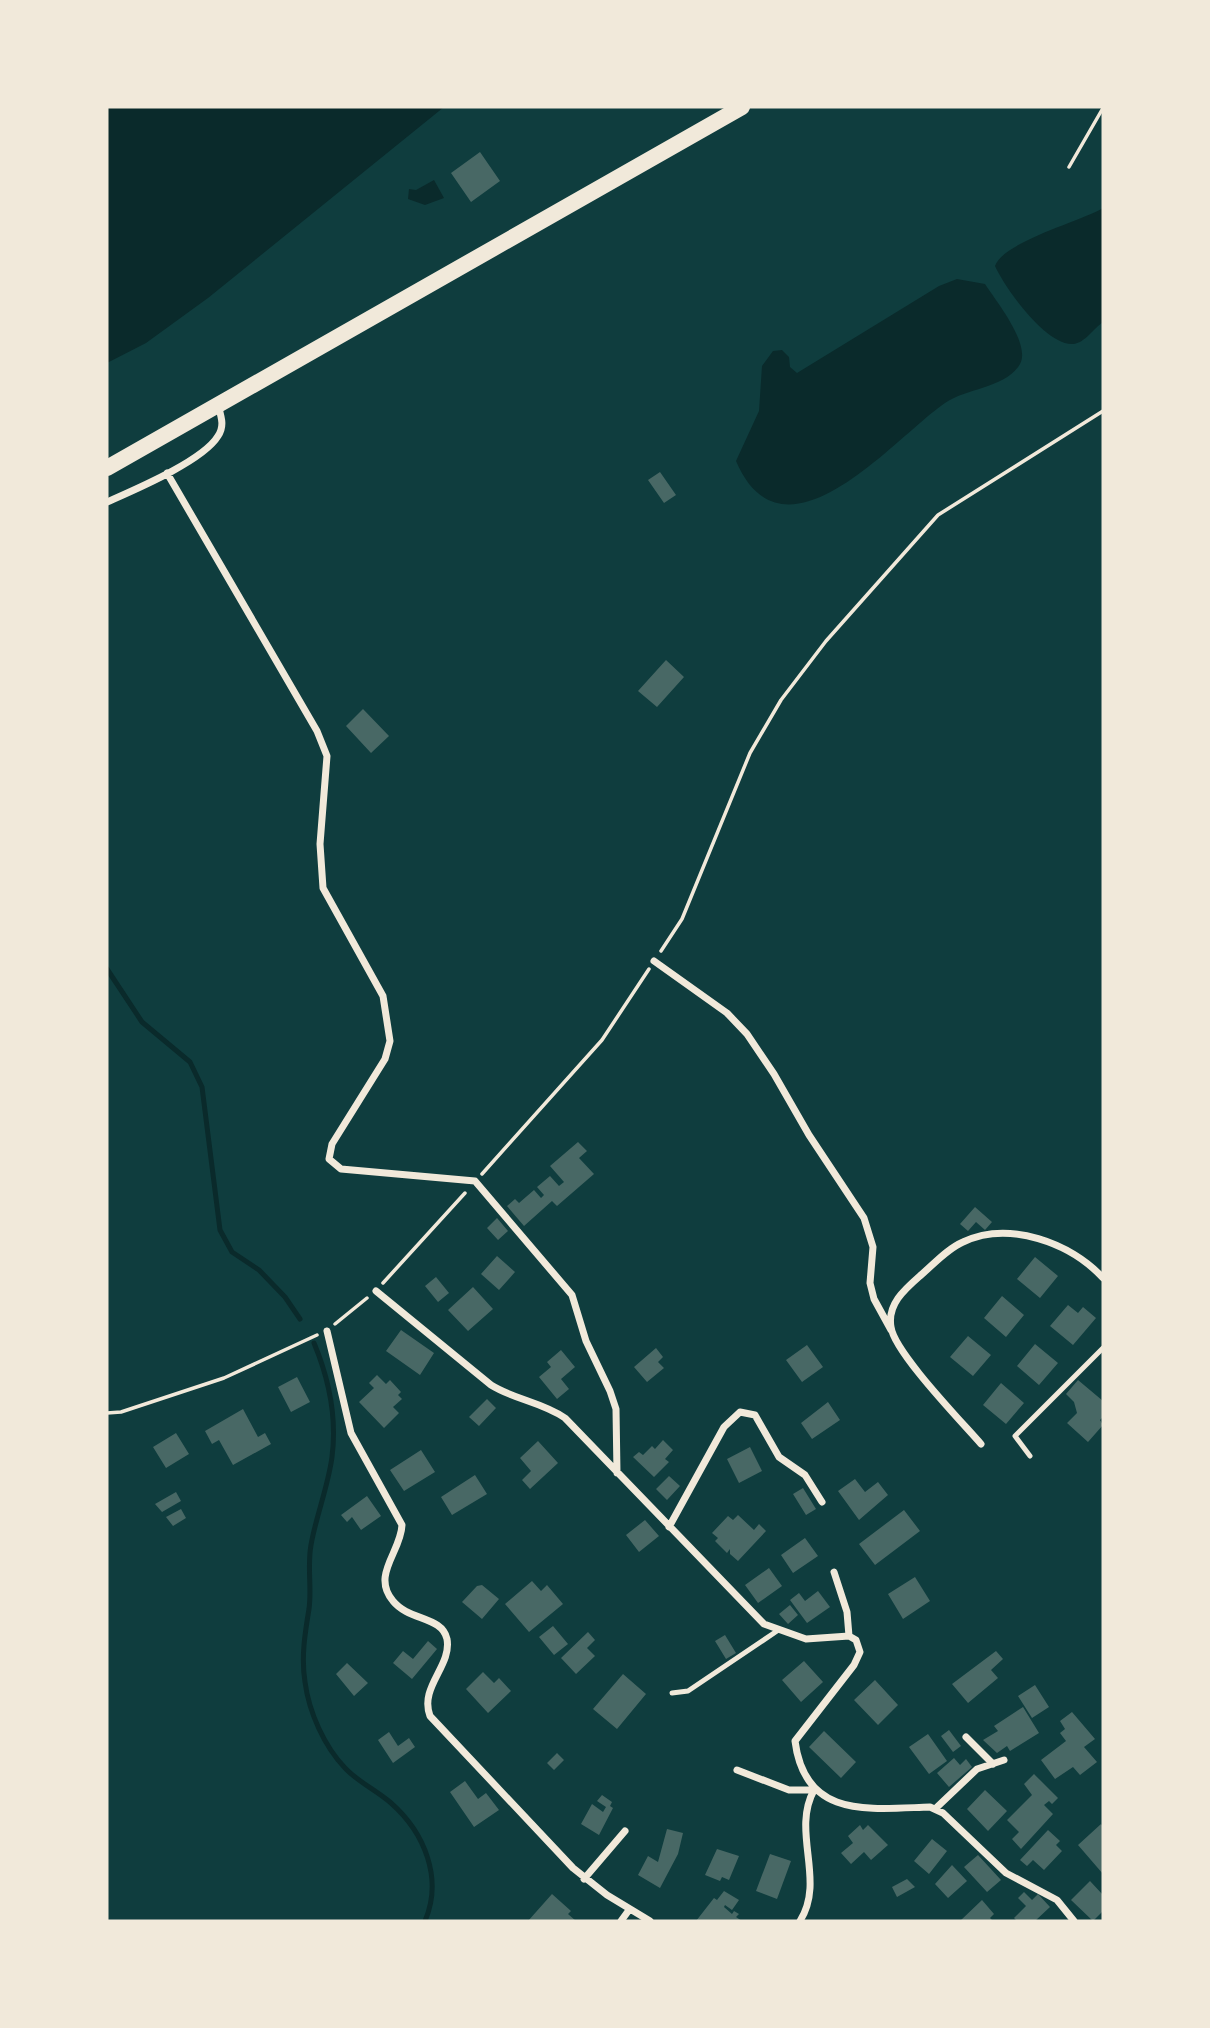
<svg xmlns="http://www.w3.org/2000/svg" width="1210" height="2028" viewBox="0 0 1210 2028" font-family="'DejaVu Sans',sans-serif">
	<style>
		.water { fill: #0a2a2b }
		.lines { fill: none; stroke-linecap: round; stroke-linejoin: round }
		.stream { stroke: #0a2a2b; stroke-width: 5 }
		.building { fill: #486865 }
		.path { stroke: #f1e9da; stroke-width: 3.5 }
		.service { stroke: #f1e9da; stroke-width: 5 }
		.minor { stroke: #f1e9da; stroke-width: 7 }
		.primary { stroke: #f1e9da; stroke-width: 16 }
	</style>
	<rect width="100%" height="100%" fill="#0f3d3e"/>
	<path class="water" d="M107,107H444L208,298L146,343L107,363Z
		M434,180L444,198L425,205L408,199L409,189L416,190Z
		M1103,208V322C1093,329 1085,343 1073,344C1046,346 1005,288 995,266C1003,242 1079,222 1103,208Z
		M957,279L985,284C996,301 1031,344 1020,364C1006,388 967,388 945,403C895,437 784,573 736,461L759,411L762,366L773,351L782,350L789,357L790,367L797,373L939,286Z"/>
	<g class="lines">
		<path class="stream" d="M107,969L142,1022L190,1062L202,1087L220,1230L232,1252L259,1270L285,1297L300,1319
			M314,1343C329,1379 337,1418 332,1457C328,1487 316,1516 311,1545C307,1566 312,1588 309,1609C305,1633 301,1657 305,1682C309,1712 324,1746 345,1768C358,1782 376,1790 391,1803C425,1833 443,1879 425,1921"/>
	</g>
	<path class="building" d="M480,152L500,181L471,202L451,173Z
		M660,472L676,495L664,503L648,480Z
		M666,660L684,677L657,707L638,691Z
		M363,709L389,736L371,753L346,726Z
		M578,1142L587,1151L579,1158L594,1174L557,1206L552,1201L524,1226L507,1206L515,1199L519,1203L534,1190L541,1198L544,1195L537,1187L550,1176L559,1186L564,1182L550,1166Z
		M975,1207L992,1222L985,1230L976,1222L968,1231L960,1224Z
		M497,1218L508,1231L498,1240L487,1228Z
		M497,1256L515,1272L499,1290L481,1274Z
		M1035,1257L1058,1276L1040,1298L1017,1279Z
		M436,1277L449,1293L438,1302L425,1286Z
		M473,1287L493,1309L468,1331L448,1310Z
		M1002,1296L1024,1315L1006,1337L984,1318Z
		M1068,1305L1078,1313L1083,1307L1096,1318L1073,1345L1050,1326Z
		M401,1330L434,1353L420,1375L386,1351Z
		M968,1336L991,1355L973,1376L950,1357Z
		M1035,1344L1058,1363L1039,1385L1017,1366Z
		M807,1345L823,1367L802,1382L786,1360Z
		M656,1348L663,1357L658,1362L664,1368L647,1382L634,1367Z
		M561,1350L575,1367L561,1379L569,1389L557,1399L539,1377L551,1367L547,1362Z
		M377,1375L386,1384L390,1380L401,1392L398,1395L402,1399L393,1407L399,1413L384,1428L359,1402L374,1388L369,1383Z
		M297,1377L310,1402L291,1412L278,1387Z
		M1078,1380L1103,1401V1417L1100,1420L1103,1425L1088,1442L1067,1423L1077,1413L1074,1402L1066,1394Z
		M1001,1383L1024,1403L1006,1424L983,1405Z
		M487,1399L496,1408L479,1426L469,1417Z
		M828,1402L840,1420L812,1439L801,1423Z
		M243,1409L258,1437L265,1433L271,1444L233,1465L219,1440L212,1444L205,1431Z
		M176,1433L189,1454L166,1468L153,1447Z
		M663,1440L673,1450L665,1459L669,1462L654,1477L633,1457L639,1452L643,1455L652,1446L655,1449Z
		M538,1441L558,1463L530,1489L522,1480L531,1471L520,1458Z
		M750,1447L762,1471L739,1483L727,1459Z
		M421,1450L435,1472L404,1491L390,1470Z
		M475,1475L487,1494L452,1515L441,1497Z
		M669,1476L680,1486L667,1500L656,1489Z
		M855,1479L865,1492L878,1482L888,1495L859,1520L838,1491Z
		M803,1488L816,1509L806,1515L793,1494Z
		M176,1492L181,1501L162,1512L155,1504Z
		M367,1496L381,1516L361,1530L352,1517L347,1522L341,1515Z
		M181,1509L186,1518L173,1526L166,1517Z
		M904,1510L920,1531L875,1565L859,1544Z
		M738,1515L754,1530L759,1524L766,1531L738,1561L730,1554V1549L727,1553L715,1541L718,1538L712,1533L728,1516L733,1520Z
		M645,1520L659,1536L639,1552L626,1535Z
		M805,1538L818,1556L793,1573L781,1555Z
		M769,1568L782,1586L758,1603L745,1585Z
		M915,1577L930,1601L903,1619L888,1594Z
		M532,1581L541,1591L547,1585L563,1604L529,1632L505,1604Z
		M482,1585L499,1599L482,1619L462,1602L477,1586Z
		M818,1591L830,1607L807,1623L790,1600L799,1593L805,1601Z
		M790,1605L798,1615L788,1624L779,1614Z
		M553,1626L568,1644L554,1655L539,1637Z
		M588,1632L595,1640L587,1648L595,1656L576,1674L561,1658Z
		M725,1635L736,1653L726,1659L715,1641Z
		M428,1641L437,1649L412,1679L393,1663L403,1651L413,1659Z
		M996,1651L1003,1659L991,1670L998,1678L968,1703L952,1684Z
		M804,1661L823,1682L801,1702L782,1680Z
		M347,1663L368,1683L354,1696L336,1674Z
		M483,1672L494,1683L499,1678L511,1691L488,1713L466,1689Z
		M623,1674L646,1694L617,1729L593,1709Z
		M875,1680L898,1705L878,1725L854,1700Z
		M1035,1685L1049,1707L1032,1718L1018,1696Z
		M1023,1707L1039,1733L1010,1751L1007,1746L997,1753L983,1740L998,1731L994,1726Z
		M1072,1712L1095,1739L1084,1747L1097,1762L1080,1775L1073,1767L1055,1779L1041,1760L1066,1741L1060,1733L1065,1729L1060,1721Z
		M949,1730L961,1746L953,1752L941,1736Z
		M824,1731L856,1762L841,1778L809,1747Z
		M389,1732L398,1746L409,1738L415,1747L393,1763L378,1740Z
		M928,1734L947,1761L929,1774L909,1747Z
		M557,1753L564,1760L554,1770L547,1763Z
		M954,1758L960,1765L966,1759L972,1767L949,1787L937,1773Z
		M1034,1774L1058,1798L1052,1804L1049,1801L1044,1805L1053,1814L1021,1849L1012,1839L1019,1832L1007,1820L1032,1795L1024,1784Z
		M465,1781L478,1799L486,1793L499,1810L474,1827L450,1792Z
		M985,1790L1007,1811L988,1831L967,1809Z
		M602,1795L612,1802L610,1806L613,1808L599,1835L581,1824L592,1804L603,1812L606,1807L597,1801Z
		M1101,1824L1103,1827V1874L1078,1845Z
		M860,1825L863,1830L868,1825L888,1845L871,1860L864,1852L851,1864L841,1853L853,1843L848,1836Z
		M667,1829L683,1833L678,1854L660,1888L638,1875L648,1856L658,1862Z
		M1048,1830L1060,1841L1056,1845L1062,1851L1044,1870L1033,1860L1027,1866L1020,1860Z
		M932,1839L947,1851L929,1874L914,1861Z
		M717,1849L739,1856L729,1880L722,1877L720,1881L705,1875Z
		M770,1854L791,1861L777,1899L756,1891Z
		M978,1855L1001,1880L987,1892L964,1867Z
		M952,1865L967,1881L948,1898L935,1884Z
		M907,1879L915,1887L897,1897L892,1887Z
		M1090,1881L1103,1895V1911L1093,1921L1071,1900Z
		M724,1891L739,1900L732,1910L725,1905L724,1907L732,1914L734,1911L739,1914L736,1917L742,1921H696L714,1898L717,1900Z
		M1024,1892L1032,1900L1038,1894L1050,1907L1035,1921H1017L1014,1918L1026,1906L1018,1898Z
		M552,1894L571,1911L568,1914L576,1921H528Z
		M982,1900L994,1914L990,1918L993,1921H960Z"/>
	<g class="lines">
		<path class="path" d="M1069,167L1103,108
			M661,951L682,919L750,753L781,700L826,641L938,515L1103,411
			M482,1174L602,1040L649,969
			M383,1283L465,1193
			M335,1324L367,1298
			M107,1413L121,1412L224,1378L317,1335"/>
		<path class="service" d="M1030,1456L1015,1436L1103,1348
			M672,1693L688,1691L777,1631"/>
		<path class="minor" d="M167,473L317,731L327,756L320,844L323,888L383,996L390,1041L385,1059L332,1144L329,1159L341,1169L475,1181L572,1295L586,1341L610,1391L616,1409L617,1473
			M107,502C134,490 203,461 218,436C225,426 221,416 218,405
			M654,961L727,1013L747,1034L774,1074L809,1135L864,1218L873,1247L870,1283L874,1299L891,1330
			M376,1291L491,1385C515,1400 542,1402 565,1418L764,1624L806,1639L849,1636L856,1640L860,1652L854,1665L795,1741C805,1819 868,1809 930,1807L943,1813L1006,1873L1057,1900L1074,1921
			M327,1331L351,1433L402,1525C401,1552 371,1575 393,1601C409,1621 442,1616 447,1639C452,1666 419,1687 430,1716L573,1868L607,1895L650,1921
			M981,1444C962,1422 894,1352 891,1327C887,1304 905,1289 921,1275C934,1264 947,1249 963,1242C1009,1220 1071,1243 1103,1278
			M669,1527L724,1427L740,1412L755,1415L779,1457L805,1475L822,1502
			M834,1572L847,1612L849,1636
			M966,1737L993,1764
			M737,1770L789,1790H814
			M935,1809L977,1769L1004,1760
			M584,1879L625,1831
			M621,1921L629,1910
			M800,1921C826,1880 791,1832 814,1790"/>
		<path class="primary" d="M107,468L742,107"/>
	</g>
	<rect width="1210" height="2028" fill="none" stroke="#f1e9da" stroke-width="217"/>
</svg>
